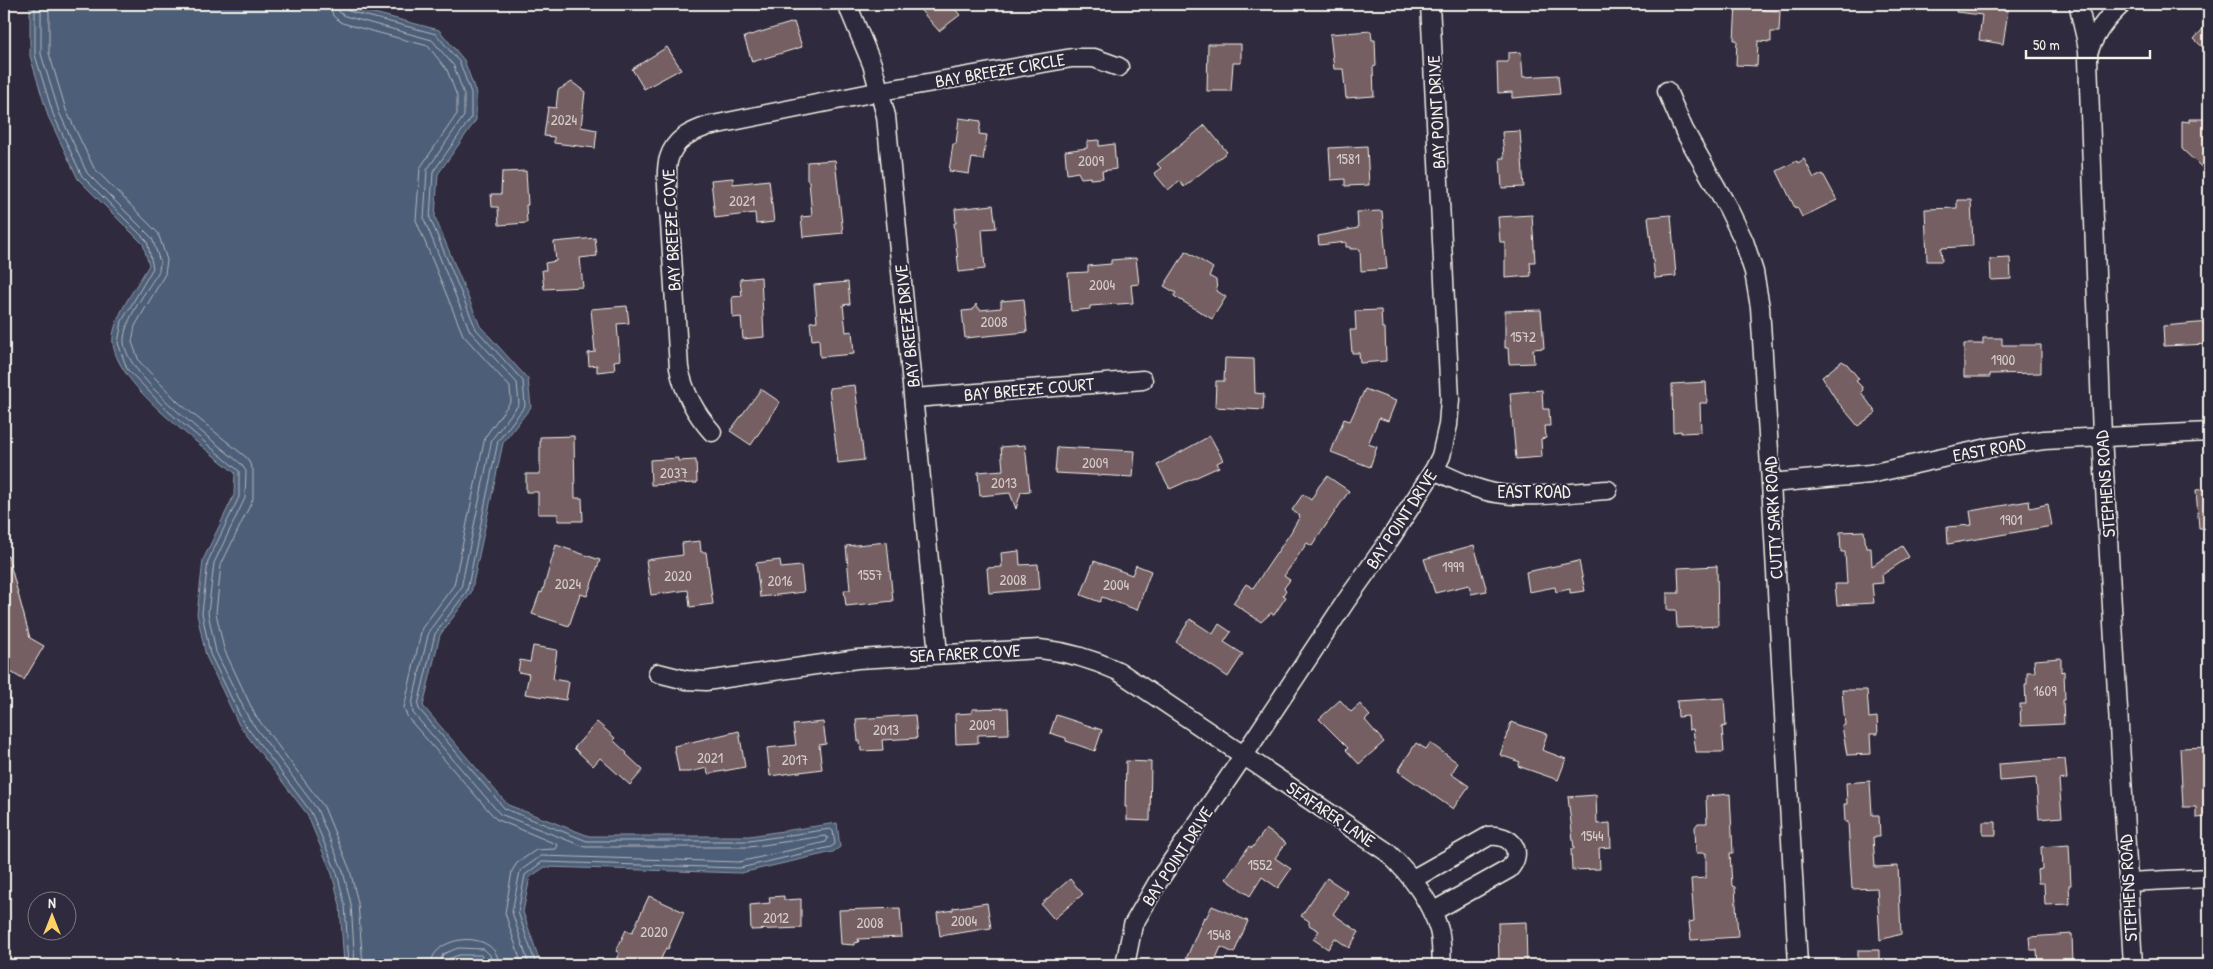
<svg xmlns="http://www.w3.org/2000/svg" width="2213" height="969" viewBox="0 0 2213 969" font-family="'Patrick Hand',sans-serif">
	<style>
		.water { fill: #4e5e78; stroke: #9099a5 }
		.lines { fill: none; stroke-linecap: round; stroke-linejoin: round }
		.shore { stroke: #b2b6bb; stroke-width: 1 }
		.building { fill: #755f63; stroke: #f4f1e8 }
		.minor-casing { stroke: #f4f1e8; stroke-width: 21 }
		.minor { stroke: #2f2a3d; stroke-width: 18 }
		.labels { text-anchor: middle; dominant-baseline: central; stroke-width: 4; stroke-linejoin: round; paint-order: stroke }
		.number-label { font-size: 15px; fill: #d4ccc7 }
		.street-label { font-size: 18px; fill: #f4f1e8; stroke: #2f2a3d }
	</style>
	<rect width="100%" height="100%" fill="#2f2a3d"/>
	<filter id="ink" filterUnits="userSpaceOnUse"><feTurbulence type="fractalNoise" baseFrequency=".02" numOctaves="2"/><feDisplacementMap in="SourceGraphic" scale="10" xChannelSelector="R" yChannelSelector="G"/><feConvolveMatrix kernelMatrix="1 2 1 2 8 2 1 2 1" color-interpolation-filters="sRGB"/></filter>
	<g filter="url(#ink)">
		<path class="water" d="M30,4H340L439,30L464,60L476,93V120L438,174L435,217L480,326L528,379L531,407L503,443L471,593L440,635L423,706L508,805L589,836H749L837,823L840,847L833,852L741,873L545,867L530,877L523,912L541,965H481L479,960H460L444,965H344L340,905L332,874L307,814L239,725L206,656L197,614L203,560L234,495L235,473C201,444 119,388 113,344C110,320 138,285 149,265L143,244L78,179L48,116L30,56Z"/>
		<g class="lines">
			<path class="shore" d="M35,4V55L53,114L82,176L147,241L153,268L122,321L118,343L127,369L169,412L239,471V497L208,561L202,613L210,654L243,722L311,812L337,873L345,905L349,965
				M41,4V54L59,112L87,173L152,238L160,262L159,271C148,289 123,321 124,342C127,378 213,440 241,464L246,471L245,498L214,563L208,613L216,652L249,719L317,809L343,871L351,904L355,965
				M49,4V53L66,110L94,168L158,233L167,260L165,274L135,326L132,342L139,361L178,402L247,458L253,470V499L221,565L216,613L224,649L255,715L324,807L350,870L358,903L363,965
				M330,4L333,16L342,23L428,46L447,70L457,96V114L420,168L416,220L463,335L510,387L511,401L485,437L454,585L422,628L404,708L408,718L496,819L558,845L556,849L536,850L517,863L512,871L505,913L522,965
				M337,4L339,12L345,16L432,40L454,66L464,95V116L427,170L424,219L470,331L517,383L519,404L492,439L461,588L429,631L412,704L413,713L500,814L585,847H749L825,836L828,838L826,842L739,862L541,856L520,871L512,912L529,965
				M343,4L344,8L348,11L436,34L460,63L471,93V118L433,172L430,218L476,329L523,381L525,406L498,441L467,591L435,634L418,705L419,709L505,809L587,841H749L830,829L833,831L835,844L831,847L740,868L542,862L525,875L518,912L536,965
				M431,965C432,934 498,928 499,965
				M439,965L443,954L458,948L484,949L490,955L492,965
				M445,965L448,959L459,955H481L485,965"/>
		</g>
		<path class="building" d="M915,4H951L960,15L939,31Z
			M1736,4H1763V10L1780,11L1779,32H1771V42L1758,41L1757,66L1736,65L1737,40H1734Z
			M1957,4H2009L2003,44L1979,40L1982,15L1956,12Z
			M794,22L802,47L752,62L744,37Z
			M2209,22V53L2194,39Z
			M1371,31L1372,40H1375L1376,66L1373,67L1374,96L1346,98L1343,69H1334L1330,34Z
			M1208,44H1241V63H1233L1231,91H1207Z
			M667,47L681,69L644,89L632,69Z
			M1521,52L1523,77L1558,75L1560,94L1512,98V92L1498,93L1497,62H1508V53Z
			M572,82L585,92L581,127L597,130L595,148L554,143V137L544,136L548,107L556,108L558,90Z
			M959,118L981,121L979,134L987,135L983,160L972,158L969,174L949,171L953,144H956Z
			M2189,119H2209V174L2182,149V121L2189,122Z
			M1205,125L1227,152L1184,187L1179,181L1168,190L1154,173L1161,168L1157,164Z
			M1520,131L1524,187L1502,188L1500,158H1504L1502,132Z
			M1099,140V146L1114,144L1116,169L1102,171L1103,178L1090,179V177L1081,178L1078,172L1067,174L1065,151L1087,148V141Z
			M1367,146L1369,185L1345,186V179L1331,180L1329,148Z
			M1804,159L1814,178L1823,174L1837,200L1802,217L1797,207L1795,208L1777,171L1797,161L1798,163Z
			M835,160L843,233L803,237L801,217L812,216L809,181L807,180V162Z
			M526,171L528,205H526L527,223L499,225L498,207H492L491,194H501L502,172Z
			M733,178V184L769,180L774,222L756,224L755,213L715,218L711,180Z
			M1957,200H1971L1973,246L1941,248L1942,261H1927L1925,209L1957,208Z
			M993,205L996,228L982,229L985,269L959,272L954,223H956L955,209Z
			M1382,211L1387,269L1361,271L1360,249H1350V247H1346V242L1319,245L1318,236L1358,228L1357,212Z
			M1532,215L1535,262H1530L1531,276L1505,278V242H1500L1498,217Z
			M1671,215L1676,276L1655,278L1648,217Z
			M595,238L597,256L580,258L583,287L544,289L542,270H546L545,263L556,261L554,242Z
			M1186,251L1213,268L1209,276L1216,280L1217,291L1226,297L1212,319L1174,296L1176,293L1164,286Z
			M1136,258L1139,284L1131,285L1133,303L1090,306V309L1071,311L1068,273L1088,272V266L1111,264V260Z
			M2010,258L2011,279L1991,280L1990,259Z
			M761,277L764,337L743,339L741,317L733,318L732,297L742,296L740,279Z
			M848,282L850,304L843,305L846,332L852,331L854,354L820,357L819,339L812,340L810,322L817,321L814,285Z
			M1024,299L1027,332L965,338L962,311L973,310L976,304L980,310L1001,308V301Z
			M627,306L629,323L617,324L620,360L614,361L615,370L597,372V365L589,366L588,353L595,352L591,309Z
			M1381,310L1382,328H1385L1386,361L1360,363L1359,353H1352L1350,330H1356L1355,311Z
			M1541,310L1544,348L1533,349L1534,363L1509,364L1508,348H1505V311Z
			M2209,322V344L2164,346L2163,326Z
			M1983,338H2002V345H2041V373L1990,374V377H1964V344H1983Z
			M1225,358L1254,359L1255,393L1264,394L1263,410L1215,407L1216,381H1224Z
			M1842,361L1847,364L1859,379L1856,381L1862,387L1863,390L1861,392L1876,413L1858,426L1837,401L1822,377Z
			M1706,382L1707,403H1700L1701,432L1681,433V431L1673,432L1672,384Z
			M855,385L864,460L838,463L829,388Z
			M761,389L780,402L751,445L730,431Z
			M1365,389L1396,401L1388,421L1379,418L1368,444L1377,447L1370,467L1331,452L1344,419L1350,421Z
			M1542,390L1543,409H1549L1550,426H1545L1546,438L1541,439L1542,457L1516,459L1510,393Z
			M574,436L575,498H582L583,521H558V514H538V492H526V474H540V437Z
			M1210,436L1223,460L1217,463L1219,467L1170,489L1157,465Z
			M1025,445L1030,491L1021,492L1016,509L1010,493L980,496L978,472L1003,470L1001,447Z
			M1057,447L1135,451L1133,477L1055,473Z
			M678,458V461L696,460L697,483L651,485L650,460Z
			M1327,476L1349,491L1312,546L1307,543L1284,576L1290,580L1284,588L1286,590L1283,595L1286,597L1274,615L1271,613L1261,622L1233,603L1246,584L1253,588L1291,532L1300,516L1292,510L1303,494L1311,500L1319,486Z
			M2209,489V528H2199L2196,490Z
			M2029,501L2030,508L2048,504L2052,526L1948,544L1947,527L1972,525L1970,511Z
			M1864,531L1866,548H1871L1872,566L1902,546L1909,557L1882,575L1883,583L1872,584L1874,603L1837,605L1835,584H1847L1845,552H1841L1840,532Z
			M700,541L701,552H706L713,604L690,607L688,590L651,595L646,560L683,555L682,543Z
			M887,542L893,601L846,606L844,590H850L846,546Z
			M556,545L600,560L587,596L580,594L569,626L532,614L540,592L542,593Z
			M1474,545L1487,591L1471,594L1469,585L1435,593L1424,559Z
			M1019,551L1020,565L1038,564L1040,589L989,593L987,568L1002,567L1001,553Z
			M8,556L30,638L44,646L24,680L4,668V557Z
			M780,560L781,568L801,566L804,592L760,597L756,563Z
			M1094,561L1132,575L1136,565L1151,571L1137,610L1102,597L1100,602L1081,595Z
			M1579,561L1585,591L1570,593V589L1556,592L1555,587L1529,592L1526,572Z
			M1717,566L1718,626L1677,628L1676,610H1667V593H1679L1678,568Z
			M1190,619L1213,634L1219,624L1231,632L1224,642L1243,654L1228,677L1176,642Z
			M533,646L557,650L553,679L569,682L566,700L525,694L529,674L518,672L520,660L530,662Z
			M2061,658V672L2064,671L2065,700H2063L2064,724L2021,726L2020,704H2026L2025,684H2027V672H2035L2034,660Z
			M1842,690H1867L1869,718L1877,717L1878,734H1870L1871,754L1847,755L1842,726L1845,725Z
			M1724,698L1726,726L1722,727L1724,752H1696L1693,729L1689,730L1688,716L1678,717L1677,701Z
			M1340,700L1351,712L1360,704L1370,716L1365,720L1384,742L1359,764L1346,750L1348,748L1319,719Z
			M1008,708L1009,734L978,735V743L956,744L955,714L972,713V709Z
			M915,715L917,738L882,740L883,750L861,751L860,741H858L856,719Z
			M1056,715L1102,730L1095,751L1066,741V738L1050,733Z
			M597,722L615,738L613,740L627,753L626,754L643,770L630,785L600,758L593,766L574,748Z
			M823,722L826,744L819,745L822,769L770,776L767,748L796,745L793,725Z
			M1511,722L1547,734L1542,750L1566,759L1558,780L1518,766L1520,762L1500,755Z
			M739,731L745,767L708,774L707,768L690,772H679L674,746Z
			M1416,743L1426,749L1430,743L1458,763L1451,774L1469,786L1453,809L1398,771Z
			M2209,747V817L2196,818V807H2183L2180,748Z
			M2065,759L2067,779L2059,780L2062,817L2039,819L2036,778L2000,781L1999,764Z
			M1126,761L1151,762L1150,821L1127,820V807H1125Z
			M1870,781L1872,815H1879L1880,837H1873L1875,867L1898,866L1901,934L1880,940L1877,888L1852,889L1848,822H1845L1844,804H1847L1846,783Z
			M1730,794L1733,853H1730L1732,886L1735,887L1738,937L1691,940L1689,922L1694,921L1691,879L1706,878V853H1696L1695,827L1698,823H1707L1706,796Z
			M1596,795L1597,824L1610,823L1611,847L1599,848L1600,869L1572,870L1571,849H1574L1568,797Z
			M1983,822H1996V835H1983Z
			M1266,829L1286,843L1275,858L1291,869L1278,888L1262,877L1250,896L1226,879L1249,846L1252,848Z
			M2069,845L2071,885H2069L2070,904L2045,905L2044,883H2038L2037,870L2042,869L2041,847Z
			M1327,878L1348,892L1333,914L1359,932L1349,948L1335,938L1328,949L1313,939L1319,931L1309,925V921L1301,916Z
			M1070,879L1083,894L1054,919L1041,904Z
			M649,896L684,912L668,949L666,948L658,965H623L615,962L619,953L616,951L626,930L632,933Z
			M784,896V900L801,899V928L751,930L750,905L770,903L769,897Z
			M987,903L991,928L940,936L937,913L953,910V908Z
			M1212,906L1248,921L1234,953L1221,947L1213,965H1199L1186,959L1204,917L1206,918Z
			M900,908L902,937L858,939L859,942L854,943V945L841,944L839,910Z
			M1526,922L1527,965H1499L1498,923Z
			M2072,934L2073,965H2038L2037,950H2030L2029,937Z
			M1858,950H1879V965H1858Z"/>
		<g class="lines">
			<defs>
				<path id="minor" d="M847,4L872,64L886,116L938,654
					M2079,4C2080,21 2090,44 2088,59L2102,436L2133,965
					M2089,50C2097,30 2107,18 2122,4
					M1667,91L1684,130L1728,208L1744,241L1754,272L1760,307L1771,483L1798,965
					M914,398L1143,380
					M712,432C695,413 684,393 679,368C676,319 673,271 670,223C669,207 664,172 669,158C675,139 690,132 708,126L881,91L1072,58H1094L1119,67
					M1434,470C1453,479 1474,489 1495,493C1529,499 1574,492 1608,490
					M1771,483L1870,474L1988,448L2044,440L2209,432
					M658,673L686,680L706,681L857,659L1040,649C1069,652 1092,659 1118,671L1387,852C1410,874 1430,899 1439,930C1442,941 1441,954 1442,965
					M1413,879L1489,836C1511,834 1525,851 1509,869L1432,912
					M2128,882L2209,878
					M1125,965L1133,925L1159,880L1244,755L1346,601L1390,539L1434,470L1441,456L1448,425L1450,399L1430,4"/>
			</defs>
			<use href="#minor" class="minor-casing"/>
			<use href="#minor" class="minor"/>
		</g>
	</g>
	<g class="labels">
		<g class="number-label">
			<text x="564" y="119">2024</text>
			<text x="1348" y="158">1581</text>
			<text x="1091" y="160">2009</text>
			<text x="742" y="200">2021</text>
			<text x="1102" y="284">2004</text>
			<text x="994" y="321">2008</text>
			<text x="1523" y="336">1572</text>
			<text x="2003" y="359">1900</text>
			<text x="1095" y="462">2009</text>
			<text x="674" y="472">2037</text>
			<text x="1004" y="482">2013</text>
			<text x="2011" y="519">1901</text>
			<text x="1453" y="566">1999</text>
			<text x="870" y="574">1557</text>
			<text x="678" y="575">2020</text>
			<text x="1013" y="579">2008</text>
			<text x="780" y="580">2016</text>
			<text x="568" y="583">2024</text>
			<text x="1116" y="584">2004</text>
			<text x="2045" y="690">1609</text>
			<text x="982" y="724">2009</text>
			<text x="886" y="729">2013</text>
			<text x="710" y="757">2021</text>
			<text x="795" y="759">2017</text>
			<text x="1592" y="835">1544</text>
			<text x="1260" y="864">1552</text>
			<text x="776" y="917">2012</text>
			<text x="964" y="920">2004</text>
			<text x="870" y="922">2008</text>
			<text x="654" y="931">2020</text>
			<text x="1219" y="934">1548</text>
		</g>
		<g class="street-label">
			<text transform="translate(1000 70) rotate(-10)">BAY BREEZE CIRCLE</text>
			<text transform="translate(1436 112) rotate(-93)">BAY POINT DRIVE</text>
			<text transform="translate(671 230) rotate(-93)">BAY BREEZE COVE</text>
			<text transform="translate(907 326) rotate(-96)">BAY BREEZE DRIVE</text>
			<text transform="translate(1029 389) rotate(-5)">BAY BREEZE COURT</text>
			<text transform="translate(1989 449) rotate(-10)">EAST ROAD</text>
			<text transform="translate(2105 484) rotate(-94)">STEPHENS ROAD</text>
			<text x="1534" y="491">EAST ROAD</text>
			<text transform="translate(1773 518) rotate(-93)">CUTTY SARK ROAD</text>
			<text transform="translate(1401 519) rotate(-57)">BAY POINT DRIVE</text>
			<text transform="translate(965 653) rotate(-3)">SEA FARER COVE</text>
			<text transform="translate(1331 814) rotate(34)">SEAFARER LANE</text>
			<text transform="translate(1177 856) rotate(-57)">BAY POINT DRIVE</text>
			<text transform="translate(2128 888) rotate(-93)">STEPHENS ROAD</text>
		</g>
	</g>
	<rect width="2213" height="969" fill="none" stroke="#2f2a3d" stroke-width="20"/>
	<rect x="10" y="10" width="2193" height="949" fill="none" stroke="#f4f1e8" stroke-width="2" filter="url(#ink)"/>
	<g transform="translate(52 916)"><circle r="24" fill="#2f2a3d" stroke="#7e7a81"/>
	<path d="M0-4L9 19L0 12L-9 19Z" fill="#ffd166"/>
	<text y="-8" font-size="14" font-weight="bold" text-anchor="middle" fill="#f4f1e8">N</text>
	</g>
	<path d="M2026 50v8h124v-8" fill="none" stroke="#f4f1e8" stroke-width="2.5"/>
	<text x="2033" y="50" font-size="15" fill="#f4f1e8" stroke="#2f2a3d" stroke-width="4" paint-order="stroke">50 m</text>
</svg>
